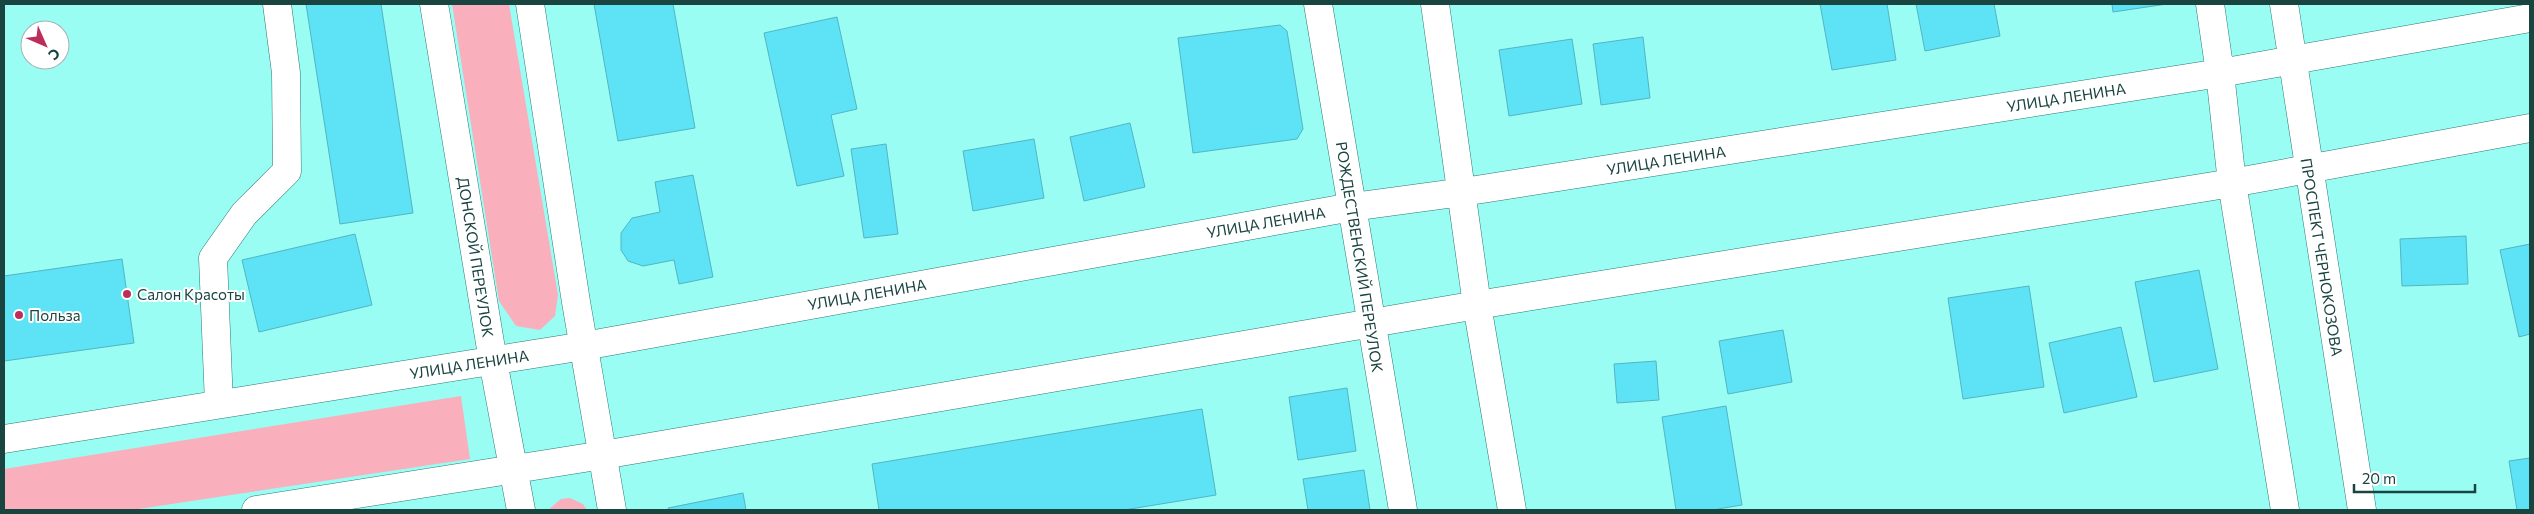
<svg xmlns="http://www.w3.org/2000/svg" width="2534" height="514" viewBox="0 0 2534 514" font-family="Commissioner,sans-serif">
	<style>
		.green { fill: #faafbc }
		.building { fill: #5de3f5; stroke: #52b5c3 }
		.lines { fill: none; stroke-linecap: round; stroke-linejoin: round }
		.minor-casing { stroke: #2c7973; stroke-width: 29 }
		.major-casing { stroke: #2c7973; stroke-width: 29 }
		.minor { stroke: #fff; stroke-width: 28 }
		.major { stroke: #fff; stroke-width: 28 }
		.poi-dot { fill: #bc2d5a; stroke: #fff; stroke-width: 2 }
		.labels { text-anchor: middle; dominant-baseline: central; stroke-width: 4; stroke-linejoin: round; paint-order: stroke }
		.street-label { font-size: 15px; fill: #1a4440; stroke: #fff }
		.poi-label { font-size: 15px; fill: #1a4440; stroke: #fff; text-anchor: start }
	</style>
	<rect width="100%" height="100%" fill="#9afdf3"/>
	<path class="green" d="M452,4H509L558,295L555,316L540,330L516,326L499,301Z
		M461,396L470,459L132,510H4V469Z
		M570,498L583,504L587,510H548L561,499Z"/>
	<path class="building" d="M306,4H381L413,213L340,224Z
		M594,4H673L695,128L618,141Z
		M1820,4H1887L1896,60L1832,70Z
		M1916,4H1994L2000,36L1925,51Z
		M2112,4H2167L2113,12Z
		M837,17L857,109L831,115L844,176L797,186L764,33Z
		M1280,25L1287,31L1303,129L1297,139L1193,153L1178,38Z
		M1643,37L1650,98L1601,105L1593,44Z
		M1572,39L1582,104L1509,116L1499,50Z
		M1130,123L1145,187L1084,201L1070,137Z
		M1034,139L1044,198L973,211L963,151Z
		M886,144L898,234L864,238L851,149Z
		M693,175L713,277L679,284L674,260L643,266L628,261L621,250V233L632,218L660,212L655,182Z
		M355,234L372,305L259,332L242,260Z
		M2466,236L2468,284L2402,286L2400,239Z
		M2530,244V334L2519,337L2500,250Z
		M122,259L134,343L4,361V276Z
		M2199,270L2218,369L2154,382L2135,282Z
		M2029,286L2044,387L1963,399L1948,298Z
		M2121,327L2137,397L2064,413L2049,343Z
		M1783,330L1792,382L1728,394L1719,341Z
		M1656,361L1659,400L1617,403L1614,364Z
		M1347,388L1356,451L1298,460L1289,397Z
		M1726,406L1742,505L1712,510H1676L1662,417Z
		M1202,409L1216,495L1124,510H879L872,464Z
		M2530,458V510H2517L2509,461Z
		M1364,470L1370,510H1308L1303,479Z
		M743,493L746,510H669L668,508Z"/>
	<g class="lines">
		<defs>
			<path id="minor" d="M1318,4L1403,510
				M1435,4L1477,305L1512,510
				M2210,4L2220,73L2232,183L2285,510
				M2284,4L2362,510
				M584,346L1352,207L1463,192L2220,73L2530,18
				M219,404L213,258L244,214L287,171L286,73L277,4
				M603,455L1477,305L2232,183L2530,128"/>
			<path id="major" d="M434,4L493,361L521,510
				M530,4L576,302L612,510
				M4,439L584,346
				M256,510L603,455"/>
		</defs>
		<use href="#minor" class="minor-casing"/>
		<use href="#major" class="major-casing"/>
		<use href="#minor" class="minor"/>
		<use href="#major" class="major"/>
	</g>
	<g class="poi-dot">
		<circle cx="127" cy="294" r="5"/>
		<circle cx="19" cy="315" r="5"/>
	</g>
	<g class="labels">
		<g class="street-label">
			<text transform="translate(2066 97) rotate(-9)">УЛИЦА ЛЕНИНА</text>
			<text transform="translate(1666 160) rotate(-9)">УЛИЦА ЛЕНИНА</text>
			<text transform="translate(1266 222) rotate(-10)">УЛИЦА ЛЕНИНА</text>
			<text transform="translate(476 257) rotate(81)">ДОНСКОЙ ПЕРЕУЛОК</text>
			<text transform="translate(1360 257) rotate(81)">РОЖДЕСТВЕНСКИЙ ПЕРЕУЛОК</text>
			<text transform="translate(2322 257) rotate(81)">ПРОСПЕКТ ЧЕРНОКОЗОВА</text>
			<text transform="translate(867 294) rotate(-10)">УЛИЦА ЛЕНИНА</text>
			<text transform="translate(469 364) rotate(-9)">УЛИЦА ЛЕНИНА</text>
		</g>
		<g class="poi-label">
			<text x="137" y="294">Салон Красоты</text>
			<text x="29" y="315">Польза</text>
		</g>
	</g>
	<rect width="2534" height="514" fill="none" stroke="#1a4440" stroke-width="10"/>
	<g transform="translate(45 45) rotate(135)"><circle r="24" fill="#ffffff" stroke="#a3b4b3"/>
	<path d="M0-4L9 19L0 12L-9 19Z" fill="#bc2d5a"/>
	<text y="-8" font-size="14" font-weight="bold" text-anchor="middle" fill="#1a4440">С</text>
	</g>
	<path d="M2354 484v8h121v-8" fill="none" stroke="#1a4440" stroke-width="2.5"/>
	<text x="2362" y="484" font-size="15" fill="#1a4440" stroke="#ffffff" stroke-width="4" paint-order="stroke">20 m</text>
</svg>
